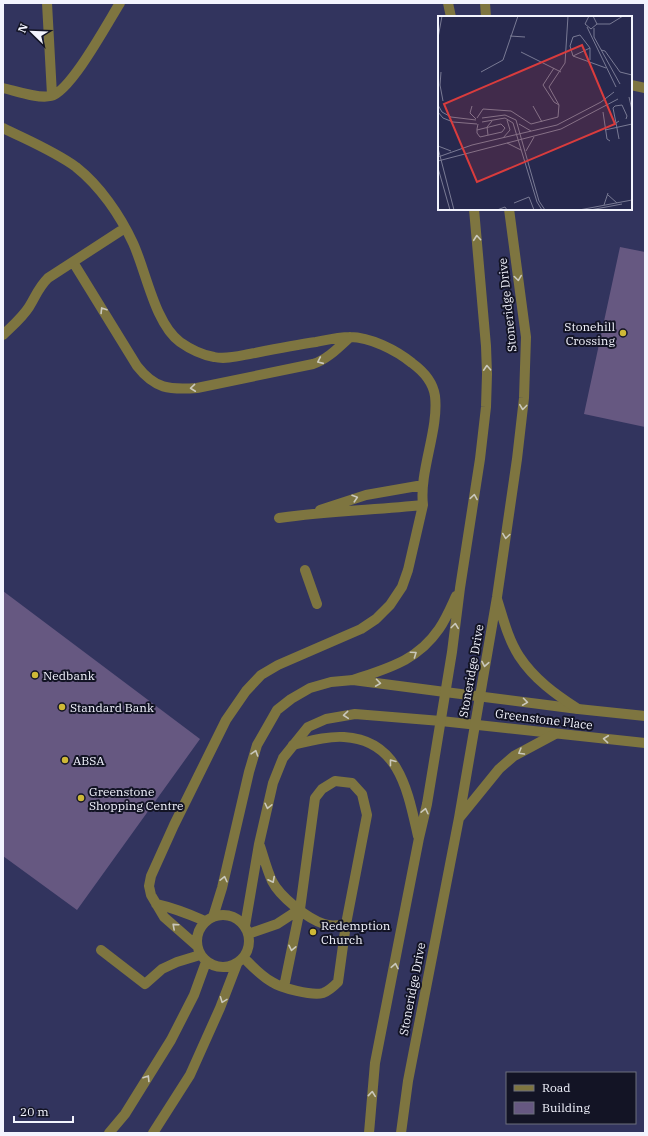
<svg xmlns="http://www.w3.org/2000/svg" width="648" height="1136" viewBox="0 0 648 1136" font-family="'IBM Plex Serif',serif">
	<style>
		.built { fill: #32345e; fill-rule: evenodd }
		.building { fill: #665881 }
		.lines { fill: none; stroke-linecap: round; stroke-linejoin: round }
		.service { stroke: #7e7540; stroke-width: 10 }
		.minor { stroke: #7e7540; stroke-width: 10 }
		.tertiary { stroke: #7e7540; stroke-width: 10 }
		.oneway { stroke: #cac8bc }
		.poi-dot { fill: #ceb837; stroke: #131425; stroke-width: 1.5 }
		.labels { text-anchor: middle; dominant-baseline: central; stroke-width: 4; stroke-linejoin: round; paint-order: stroke }
		.street-label { font-size: 12px; fill: #f3f4fe; stroke: #131425 }
		.poi-label { font-size: 12px; fill: #f3f4fe; stroke: #131425; text-anchor: start }
		.inset-road { fill: none; stroke: #797a94; stroke-width: 1 }
		.view { fill: #d93c3d; fill-opacity: 0.15; stroke: #d93c3d; stroke-width: 2 }
		.inset-edge { fill: none; stroke: #f3f4fe; stroke-width: 2 }
	</style>
	<rect width="100%" height="100%" fill="#27294e"/>
	<path class="built" d="M3,3H645V1133H3ZM439,17H631V209H439ZM507,1073H635V1123H507Z"/>
	<path class="building" d="M620,247L645,252V427L584,414Z
		M3,591L200,739L77,910L3,856Z"/>
	<g class="lines">
		<path class="service" d="M47,3L52,95
			M631,85L645,88
			M3,88C16,91 38,99 51,96C71,91 108,22 120,3
			M3,128C27,140 54,151 76,167C100,186 120,215 133,243C146,271 155,324 180,342C190,349 202,355 214,357C227,360 242,355 255,353C275,349 295,345 316,342C326,340 339,337 350,337C370,337 396,350 412,363C423,371 433,382 435,396C439,430 419,471 423,505L408,570L402,587L390,605L376,619L361,629L278,665L261,675L246,691L226,720L174,825L151,876L149,886L151,895L164,917L197,946
			M73,262L137,366C155,389 169,390 197,388L313,364C328,359 339,347 350,337
			M3,335C12,326 22,318 29,307C36,296 38,288 48,278L125,228
			M320,510L366,495L423,485
			M279,518C327,511 375,510 423,505
			M305,570L317,604
			M260,846C264,858 267,870 272,881C280,897 308,919 324,924C332,927 338,925 346,924
			M156,904C174,908 189,914 205,921
			M197 941a26 26 0 1 1 52 0a26 26 0 1 1-52 0Z
			M213,917L222,888L249,772L257,745L277,710L291,699L310,688L331,682L353,680L445,692
			M245,926L259,844L273,783L283,758L308,727L326,719L355,714L441,721
			M248,934L277,924L300,909
			M101,950L145,984L162,969L177,962L200,955
			M244,958C253,967 261,976 272,982C281,988 312,996 323,993C329,991 334,986 338,982L346,924L367,815L362,794L352,783L335,781L322,789L315,798L300,909L284,987
			M109,1133L125,1114L171,1040L194,995L206,962
			M153,1133L190,1075L220,1008L237,964"/>
		<path class="minor" d="M445,692L578,709L645,716
			M441,721L645,743"/>
		<path class="tertiary" d="M448,3L451,17
			M485,3L486,17
			M497,599C503,618 508,639 519,656C534,679 555,694 578,709
			M353,680C388,668 417,661 439,629C446,619 451,607 456,596
			M293,745C310,741 327,736 344,737C400,740 408,793 418,836
			M460,817L499,769L514,756L555,734
			M369,1133L375,1063L419,838L427,804L452,652L460,588L480,459L486,407L487,374L486,346L474,209
			M401,1133L408,1081L459,818L497,597L517,459L524,398L526,337L509,209"/>
	</g>
	<defs><path id="oneway-chevron" d="M-2-3.5L2.5 0L-2 3.5" fill="none" stroke-width="1.6" stroke-linecap="round" stroke-linejoin="round"/></defs>
	<g class="oneway">
		<use href="#oneway-chevron" transform="translate(477 238) rotate(-95)"/>
		<use href="#oneway-chevron" transform="translate(518 278) rotate(82)"/>
		<use href="#oneway-chevron" transform="translate(103 310) rotate(-122)"/>
		<use href="#oneway-chevron" transform="translate(320 361) rotate(156)"/>
		<use href="#oneway-chevron" transform="translate(487 368) rotate(-93)"/>
		<use href="#oneway-chevron" transform="translate(193 388) rotate(174)"/>
		<use href="#oneway-chevron" transform="translate(523 407) rotate(97)"/>
		<use href="#oneway-chevron" transform="translate(474 497) rotate(-81)"/>
		<use href="#oneway-chevron" transform="translate(355 498) rotate(-18)"/>
		<use href="#oneway-chevron" transform="translate(506 536) rotate(98)"/>
		<use href="#oneway-chevron" transform="translate(455 626) rotate(-83)"/>
		<use href="#oneway-chevron" transform="translate(414 654) rotate(-35)"/>
		<use href="#oneway-chevron" transform="translate(485 664) rotate(100)"/>
		<use href="#oneway-chevron" transform="translate(378 683) rotate(8)"/>
		<use href="#oneway-chevron" transform="translate(525 702) rotate(8)"/>
		<use href="#oneway-chevron" transform="translate(346 715) rotate(175)"/>
		<use href="#oneway-chevron" transform="translate(606 739) rotate(-174)"/>
		<use href="#oneway-chevron" transform="translate(521 752) rotate(150)"/>
		<use href="#oneway-chevron" transform="translate(255 753) rotate(-72)"/>
		<use href="#oneway-chevron" transform="translate(392 762) rotate(-128)"/>
		<use href="#oneway-chevron" transform="translate(268 806) rotate(103)"/>
		<use href="#oneway-chevron" transform="translate(425 811) rotate(-77)"/>
		<use href="#oneway-chevron" transform="translate(224 879) rotate(-77)"/>
		<use href="#oneway-chevron" transform="translate(272 880) rotate(63)"/>
		<use href="#oneway-chevron" transform="translate(175 926) rotate(-138)"/>
		<use href="#oneway-chevron" transform="translate(292 948) rotate(102)"/>
		<use href="#oneway-chevron" transform="translate(395 966) rotate(-79)"/>
		<use href="#oneway-chevron" transform="translate(223 1000) rotate(111)"/>
		<use href="#oneway-chevron" transform="translate(147 1078) rotate(-58)"/>
		<use href="#oneway-chevron" transform="translate(372 1094) rotate(-84)"/>
	</g>
	<g class="poi-dot">
		<circle cx="623" cy="333" r="4"/>
		<circle cx="35" cy="675" r="4"/>
		<circle cx="62" cy="707" r="4"/>
		<circle cx="65" cy="760" r="4"/>
		<circle cx="81" cy="798" r="4"/>
		<circle cx="313" cy="932" r="4"/>
	</g>
	<g class="labels">
		<g class="street-label">
			<text transform="translate(507 305) rotate(-96)">Stoneridge Drive</text>
			<text transform="translate(471 671) rotate(-80)">Stoneridge Drive</text>
			<text transform="translate(544 719) rotate(7)">Greenstone Place</text>
			<text transform="translate(412 989) rotate(-79)">Stoneridge Drive</text>
		</g>
		<g class="poi-label">
			<text x="615" y="326" text-anchor="end">Stonehill<tspan x="615" dy="14">Crossing</tspan></text>
			<text x="43" y="675">Nedbank</text>
			<text x="70" y="707">Standard Bank</text>
			<text x="73" y="760">ABSA</text>
			<text x="89" y="791">Greenstone<tspan x="89" dy="14">Shopping Centre</tspan></text>
			<text x="321" y="925">Redemption<tspan x="321" dy="14">Church</tspan></text>
		</g>
	</g>
	<g transform="translate(438 16)">
		<rect width="194" height="194" fill="#27294e"/>
		<path class="inset-road" d="M151,0L147,8L153,13L159,8L155,0M159,8H172L185,0M149,11L178,71M156,12V21L182,68M72,20L87,21M0,22L4,0M152,32L142,19L135,21L132,30L135,40L168,52M163,34L167,35L182,56L194,59M83,36L123,56M135,40L152,32V44M116,52L105,69L116,86L121,89M3,56L2,69L5,85M43,56L65,44L80,0M191,81L194,94M0,89L4,96L13,101L38,104M34,90L32,97L38,103M95,90L104,106M0,96L5,102L15,106L39,108M165,96L169,123L172,125M39,102L45,93L73,95L93,108L120,101L121,89L111,71L127,47L130,0M44,102L67,99L78,104L101,185L107,194M181,105L178,107L181,123M44,106L67,102L75,107L99,186L104,194M178,107L175,92L177,90L184,89L189,100L188,103M81,108L93,115M39,114L63,108L67,112L64,116L42,121L39,117V113L40,108M167,114L194,108M50,119L49,111L54,105M65,122L72,114L69,104M69,127L83,134M0,130L13,135M0,132L16,194M88,135L96,121M0,141L34,129L119,109L163,86L176,76M0,145L123,113L180,83M0,152L12,194M170,179L179,187M76,187L91,181L96,194M166,189L170,177M59,194L67,191L69,194M141,194L194,184M152,194L184,188"/>
		<path class="view" d="M144,29L177,108L39,166L6,88Z"/>
		<rect width="194" height="194" class="inset-edge"/>
	</g>
	<rect width="648" height="1136" fill="none" stroke="#f3f4fe" stroke-width="8"/>
	<rect x="506" y="1072" width="130" height="52" fill="#131425" stroke="#6d6e7c"/>
	<rect x="514" y="1085" width="20" height="6" fill="#7e7540" stroke="#6d6e7c"/>
	<text x="542" y="1092" font-size="12" fill="#f3f4fe">Road</text>
	<rect x="514" y="1102" width="20" height="12" fill="#665881" stroke="#6d6e7c"/>
	<text x="542" y="1112" font-size="12" fill="#f3f4fe">Building</text>
	<g transform="translate(32 32) rotate(293)" stroke="#131425" stroke-width="3" paint-order="stroke">
	<path d="M0-3L7 15L0 10L-7 15Z" fill="#f3f4fe"/>
	<text y="-6" font-size="11" font-weight="bold" text-anchor="middle" fill="#f3f4fe">N</text>
	</g>
	<path d="M14 1116v6h59v-6" fill="none" stroke="#f3f4fe" stroke-width="2"/>
	<text x="20" y="1116" font-size="12" fill="#f3f4fe" stroke="#131425" stroke-width="3" paint-order="stroke">20 m</text>
</svg>
